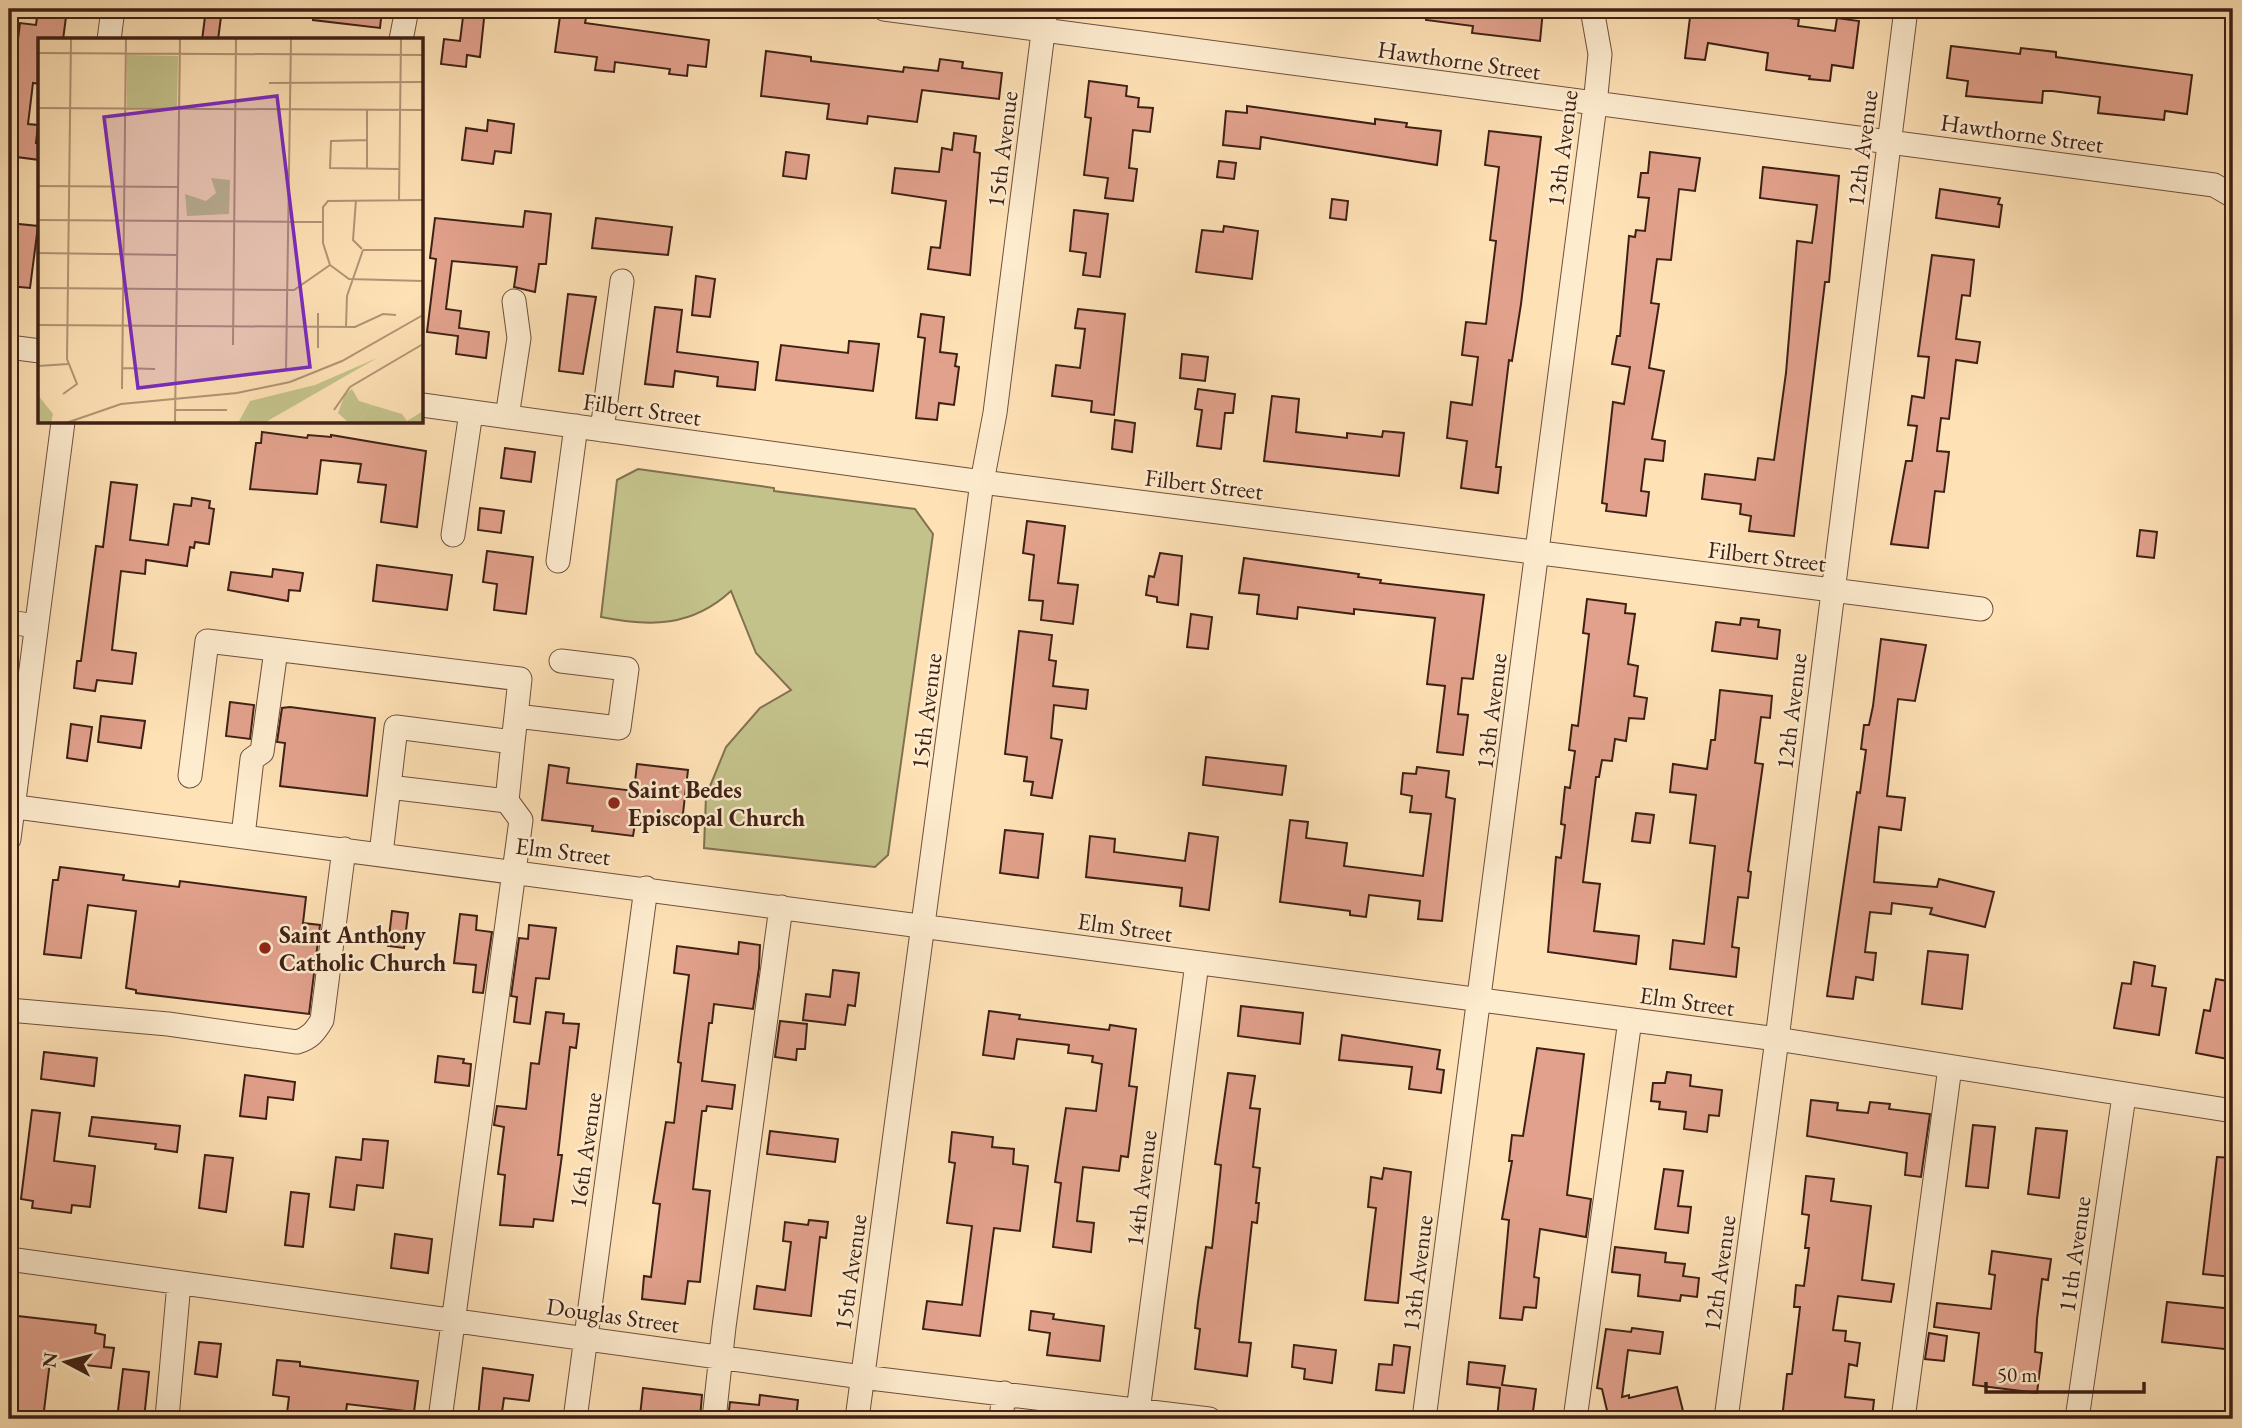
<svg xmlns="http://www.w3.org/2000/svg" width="2242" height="1428" viewBox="0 0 2242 1428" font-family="'EB Garamond',serif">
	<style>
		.green { fill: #c4c28b; stroke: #817150; stroke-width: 2 }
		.building { fill: #e2a18c; stroke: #3e2015; stroke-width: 2 }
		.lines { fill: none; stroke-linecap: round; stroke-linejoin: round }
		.minor-casing { stroke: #6e503d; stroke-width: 25 }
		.minor { stroke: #feeccf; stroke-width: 23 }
		.poi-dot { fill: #8f2418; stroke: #feeccf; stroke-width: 2.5 }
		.labels { text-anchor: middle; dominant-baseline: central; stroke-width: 5; stroke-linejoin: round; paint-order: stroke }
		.street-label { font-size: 24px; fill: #3e2015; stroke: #feeccf }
		.poi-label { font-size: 24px; font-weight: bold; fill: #3e2015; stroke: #feeccf; text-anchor: start }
		.inset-road { fill: none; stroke: #b19475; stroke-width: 2 }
		.view { fill: #7b2cbf; fill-opacity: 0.15; stroke: #7b2cbf; stroke-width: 3.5 }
		.inset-edge { fill: none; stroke: #3e2015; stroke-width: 3.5 }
	</style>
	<rect width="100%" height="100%" fill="#fee1b5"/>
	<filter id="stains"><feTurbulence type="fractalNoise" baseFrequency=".00286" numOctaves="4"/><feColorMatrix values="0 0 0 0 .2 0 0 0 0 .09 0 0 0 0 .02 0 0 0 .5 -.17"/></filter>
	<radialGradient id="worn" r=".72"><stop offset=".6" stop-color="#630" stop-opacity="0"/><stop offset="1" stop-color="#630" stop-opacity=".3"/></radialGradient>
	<path class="green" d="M638,469L774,488V491L915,509L933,534L888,855L875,867L704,848L706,796L726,747L760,708L791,690L756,653L731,591C692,627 650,627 601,617L617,480Z"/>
	<path class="building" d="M38,9H67L63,40H40V84L33,83L28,124L38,125L36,143H40V160L9,156V114L20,23L36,25Z
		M206,9H222L218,40H202Z
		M314,9H382L380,28L313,20Z
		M464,9H485L480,57L467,55L466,67L441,64L444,39L460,41Z
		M561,9L587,13L585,23L709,40L706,67L688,65L687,76L669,74L670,69L615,62L614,72L595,70L597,57L555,52Z
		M1427,9L1543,10L1540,41L1472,33L1473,26L1426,20Z
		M1691,9L1799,19L1798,26L1835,31L1837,18L1859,21L1853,68L1832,65L1830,81L1809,79L1810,76L1766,70L1768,53L1708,43L1705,60L1685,58Z
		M1951,46L2020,54L2021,48L2056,52V57L2192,75L2187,114L2165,111L2164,120L2098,113L2100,97L2052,91H2043L2042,103L1966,96L1968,81L1947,78Z
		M766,51L811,57V61L903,72L904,67L938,71L940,59L963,62L962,68L1002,73L999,99L922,90L917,122L868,116L867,124L827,119L829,104L761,96Z
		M1089,81L1127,86L1126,96L1139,98L1138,107L1153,108L1150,132L1133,130L1129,168L1137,169L1133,201L1105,198L1108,178L1084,175L1091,118L1085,117Z
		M1247,106L1375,124V119L1407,123L1406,127L1441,131L1437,165L1261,137L1260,149L1223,145L1226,111L1247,113Z
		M488,120L514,124L511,153L495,151L493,164L462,160L466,128L487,131Z
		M1489,131L1541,137L1521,304L1512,361L1509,360L1496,467H1501L1498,493L1461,488L1467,441L1447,438L1451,402L1472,405L1478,357L1462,355L1466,322L1486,324L1496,241L1490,240L1499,167L1485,165Z
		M954,133L976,136L974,152L980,153L970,275L928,269L931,247L940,248L946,201L892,193L895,168L939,172L942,148L952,150Z
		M786,152L809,155L806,179L783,176Z
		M1650,152L1700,158L1695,191L1679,189L1671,260L1657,259L1651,303L1659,304L1649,368L1664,371L1652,439L1665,441L1663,461L1645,459L1641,491L1649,492L1646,516L1606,511L1607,504L1602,503L1613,402L1624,404L1630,367L1612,364L1617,336H1620L1629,236L1635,237L1636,230L1645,231L1649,198L1638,197L1641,173H1648Z
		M1219,161L1236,163L1234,179L1217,177Z
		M1763,167L1839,176L1829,282H1825L1794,536L1749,531L1751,516L1740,514L1741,504L1702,499L1705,474L1755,480L1758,458L1774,460L1786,373L1797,241L1812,243L1817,205L1760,198Z
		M1940,189L2000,198L1998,204L2002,205L1999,227L1936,218Z
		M1332,199L1348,201L1346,220L1330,218Z
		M1074,210L1108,214L1100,277L1083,275L1086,253L1070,251Z
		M525,211L551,214L546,264H539L535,292L514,287L517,267L452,261L446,309L461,311L459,328L489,332L486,358L456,354L458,336L427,332L436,259L430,258L435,218L523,227Z
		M596,218L672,227L668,255L592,248Z
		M9,223L38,226L30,288L9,286Z
		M1224,226L1258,231L1252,279L1196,272L1202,230L1223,232Z
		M1932,255L1974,260L1970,296L1962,295L1956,339L1980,342L1977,363L1956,360L1949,419L1941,418L1937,451L1949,452L1944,492L1935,491L1928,548L1891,544L1906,461H1912L1917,426L1908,425L1912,396L1924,398L1929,357L1918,356Z
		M696,276L715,279L710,317L692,315Z
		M568,294L596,297L583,374L559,371Z
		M655,307L682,310L677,352L758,362L755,390L717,386L718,377L675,371L673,387L645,384Z
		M1078,309L1125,314L1114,415L1091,412L1092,401L1052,396L1056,365L1080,368L1085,329L1075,328Z
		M921,314L944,317L940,352L957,354L955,366L959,367L954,405L939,403L937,420L916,418L925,338L918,337Z
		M849,341L879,344L873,391L776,380L781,345L848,353Z
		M1182,354L1208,357L1205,381L1180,378Z
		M1198,389L1235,394L1233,413H1225L1221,449L1197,446L1202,410L1195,409Z
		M1272,396L1299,399L1296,432L1347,438V433L1382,437L1383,431L1404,433L1399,476L1264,461Z
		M1115,420L1135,423L1132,452L1112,449Z
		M262,432L307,438L308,435L331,437V435L426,451L417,527L381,522L386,485L358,482L361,464L321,460L317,494L250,489L256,443H261Z
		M505,448L535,452L531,482L501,478Z
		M111,482L137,485L130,540L168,545L174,504L191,506L192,498L210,501L209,508L214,509L209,544L195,542L194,548L190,547L187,566L146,560L145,574L121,571L112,650L136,653L132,684L97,680L95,691L74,688L77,661H81L96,546L103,547Z
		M480,508L504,511L501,533L478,530Z
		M1027,521L1065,526L1058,583L1078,585L1073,624L1041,620L1043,601L1029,600L1034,555L1023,553Z
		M2140,530L2157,532L2154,558L2137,556Z
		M487,551L533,557L526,614L494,610L497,584L483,582Z
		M1160,553L1182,556L1178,605L1157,602V597L1146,595L1149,576L1154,577Z
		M1244,558L1359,574L1358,577L1381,580L1380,583L1484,595L1473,679L1462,678L1458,714L1468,715L1463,755L1437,752L1445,686L1427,684L1435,618L1354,609V614L1298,607L1297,619L1257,614L1259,595L1239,593Z
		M377,565L452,575L447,610L373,601Z
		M273,569L303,573L300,591L289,590L288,601L228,590L231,572L272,577Z
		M1587,599L1626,604L1625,613L1635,614L1628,664L1638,666L1634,696L1647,698L1644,719L1629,718L1626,741L1615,739L1612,761L1602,760L1599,777H1596L1583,882L1600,884L1594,931L1639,936L1636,964L1548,952L1556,857L1561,858L1565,825L1561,824L1565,787L1570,788L1575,751L1569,750L1572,725L1578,726L1589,634L1583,633Z
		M1191,614L1212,617L1208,649L1187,647Z
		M1741,618L1759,620L1758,627L1780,630L1777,659L1712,651L1716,622L1740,625Z
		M1019,631L1052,635L1049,660L1056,661L1053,686L1088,690L1086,709L1054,705L1051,738L1062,740L1052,798L1031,795L1033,782L1024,781L1027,757L1005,754Z
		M1881,639L1926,645L1915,701L1898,699L1887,796L1905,798L1901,830L1879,827L1874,882L1937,887L1939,879L1994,892L1985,927L1930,914L1932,908L1892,903L1891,914L1870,912L1865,952L1876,953L1873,980L1856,977L1853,999L1827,996L1857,792L1860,793L1866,750L1861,749L1864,725H1869L1873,706Z
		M1720,690L1772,696L1770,718L1761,717L1755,763L1763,764L1748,871L1751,872L1748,898L1738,897L1732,947L1739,948L1736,977L1670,969L1673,940L1704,944L1715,846L1690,843L1696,795L1670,792L1673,764L1707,769L1711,740H1715Z
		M230,702L254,705L250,739L226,736Z
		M290,707L375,718L367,796L280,786L285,743L277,742L282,708Z
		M101,716L145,721L141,748L98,742Z
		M71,724L92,727L87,761L67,758Z
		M1206,757L1286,766L1282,795L1203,785Z
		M637,764L688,770L682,822L653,818L652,826L635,824L633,836L592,831L593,826L542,820L549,765L569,768L567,783L634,791Z
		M1417,767L1449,771L1446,797L1455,799L1442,921L1418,919L1420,901L1369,895L1366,917L1350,915V911L1280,902L1290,820L1308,822L1306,838L1347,843L1344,866L1423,876L1431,814L1410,812L1412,796L1401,794L1403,773L1416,774Z
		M1636,813L1654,815L1650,843L1632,841Z
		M1005,830L1043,834L1038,878L1000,873Z
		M1189,833L1218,837L1209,910L1180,906L1182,888L1086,877L1090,836L1115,839L1114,852L1185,861Z
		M60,867L124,875L123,880L179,887L180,881L306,897L303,923L320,925L309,1014L136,993V990L126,988L136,911L88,905L81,958L44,954L53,880H58Z
		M392,911L408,913L404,948L388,946Z
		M460,914L477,916L476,930L492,932L483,993L473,992L476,965L454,963Z
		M529,925L556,928L549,979L536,978L530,1024L514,1022L517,997L511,996L519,938L528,939Z
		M739,942L760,945L759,968L753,1009L714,1004L712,1023H709L702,1081L735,1085L732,1109L707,1106L706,1111H702L693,1189L710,1191L700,1282L688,1281L685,1304L642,1299L644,1276L651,1277L660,1204L653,1203L666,1122L674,1123L681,1063L678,1062L689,975L674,973L677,946L738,954Z
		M1928,951L1968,955L1962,1009L1922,1004Z
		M2134,962L2155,966L2152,986L2166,988L2159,1035L2114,1028L2122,983L2131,984Z
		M833,970L859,973L855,1006L848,1005L845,1025L803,1020L806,994L830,997Z
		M2216,979L2233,982V1060L2196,1053L2204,1010L2210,1011Z
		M1241,1006L1303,1013L1300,1044L1238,1036Z
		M989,1011L1020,1015L1019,1019L1109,1030L1110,1025L1136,1029L1129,1086L1137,1087L1128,1157L1121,1156L1119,1171L1083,1167L1077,1221L1094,1223L1091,1252L1053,1247L1061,1183L1055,1182L1066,1108L1096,1111L1102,1064L1092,1062L1093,1056L1068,1053L1069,1045L1017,1039L1014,1059L983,1055Z
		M546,1012L564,1014L563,1023L579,1024L576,1048L570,1047L558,1155H562L553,1221L534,1219L533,1227L500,1225L505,1175L498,1174L504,1127L494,1125L497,1106L526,1109L531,1063L539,1064Z
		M780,1021L807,1024L805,1049H797L796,1060L775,1057Z
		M1342,1035L1440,1050L1437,1069L1444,1070L1441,1093L1409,1089L1412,1067L1339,1060Z
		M1537,1048L1584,1054L1567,1195L1591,1199L1586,1237L1540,1229L1534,1277L1539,1278L1536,1308L1524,1307L1522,1320L1500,1318L1509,1220L1502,1219L1512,1161H1509L1512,1135L1523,1136Z
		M44,1052L97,1058L94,1086L41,1079Z
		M438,1056L464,1059L463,1063L471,1064L469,1086L435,1082Z
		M1667,1072L1691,1075L1690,1086L1722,1090L1719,1116L1709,1115L1707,1132L1684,1129L1686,1112L1659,1109L1660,1102L1651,1101L1653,1083H1665Z
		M1228,1073L1255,1076L1250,1108L1260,1109L1253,1167L1260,1168L1256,1203H1259L1257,1223L1252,1222L1239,1342L1251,1343L1247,1376L1195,1369L1200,1329L1195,1328L1198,1302L1206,1247L1212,1248L1220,1176L1221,1165L1215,1164Z
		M245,1075L295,1082L293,1100L268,1097L266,1119L240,1116Z
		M1811,1100L1838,1103L1837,1110L1868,1113L1870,1102L1890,1104L1889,1109L1930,1114L1921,1177L1905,1175L1907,1153L1807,1136Z
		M32,1110L60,1113L54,1161L95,1166L90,1207L72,1205L71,1213L32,1208L33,1201L21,1199Z
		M92,1117L180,1126L177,1152L155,1149L156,1144L89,1136Z
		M1973,1125L1995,1127L1988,1188L1966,1186Z
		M2036,1128L2067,1131L2059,1198L2028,1194Z
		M770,1131L838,1139L835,1162L767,1154Z
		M952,1132L993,1137L992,1147L1014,1149L1013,1164L1028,1166L1020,1231L994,1228L980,1336L923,1329L927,1301L962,1305L972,1226L947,1223L955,1163L949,1162Z
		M363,1139L388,1141L383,1188L357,1185L354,1210L330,1207L336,1157L361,1160Z
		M205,1155L233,1158L226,1212L199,1208Z
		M2217,1157L2233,1158V1277L2203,1274Z
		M1384,1168L1411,1172L1398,1303L1365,1300L1376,1208L1368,1207L1371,1177L1382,1179Z
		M1664,1169L1683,1171L1678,1206L1691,1207L1688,1233L1655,1229Z
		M1806,1176L1834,1179L1831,1201L1871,1206L1862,1280L1894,1284L1891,1302L1838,1296L1833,1330L1846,1331L1845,1341L1860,1343L1857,1366L1849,1364L1845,1397L1874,1400L1872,1419H1782L1787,1374H1792L1800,1307H1794L1796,1285L1804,1286L1809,1248H1805L1809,1215L1802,1214Z
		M291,1192L309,1194L303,1247L285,1245Z
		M809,1220L828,1222L826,1238L820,1237L811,1316L754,1309L757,1286L785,1290L791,1242L783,1241L785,1222L808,1225Z
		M395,1234L432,1239L428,1273L391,1268Z
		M1615,1247L1666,1253L1665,1262L1685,1264L1683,1276L1699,1278L1697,1297L1681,1295L1680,1301L1638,1296L1640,1275L1612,1272Z
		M1992,1251L2051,1259L2048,1280L2042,1279L2037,1319L2035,1352L2042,1353L2037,1393L1973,1385L1979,1333L1934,1327L1937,1303L1991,1309L1995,1275L1989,1274Z
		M2167,1302L2233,1309V1350L2162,1342Z
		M1031,1311L1054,1314L1053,1319L1104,1326L1100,1361L1047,1355L1050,1333L1029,1330Z
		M9,1315L96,1325L95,1333L105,1335L104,1347L114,1348L111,1368L50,1361L43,1419H9V1400L12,1401L18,1355L9,1354Z
		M1632,1328L1663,1332L1660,1354L1628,1350L1622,1397L1629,1395V1398L1677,1387L1685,1419H1609L1602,1389L1597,1388L1606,1329L1631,1332Z
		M1929,1333L1947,1336L1944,1361L1925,1359Z
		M199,1342L221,1344L217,1377L195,1374Z
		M1294,1345L1336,1350L1332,1383L1304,1379L1305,1369L1292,1367Z
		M1394,1345L1410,1347L1404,1393L1376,1390L1379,1364L1392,1365Z
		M277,1360L300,1362V1366L418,1381L414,1412L347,1404L345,1419L287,1413L289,1397L273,1395Z
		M1469,1362L1505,1366L1502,1385L1536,1389L1532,1419H1497L1500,1388L1467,1384Z
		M483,1368L533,1375L529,1401L504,1398L501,1419L478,1418Z
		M123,1369L149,1372L144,1419H117Z
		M643,1388L702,1395L700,1419L640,1416Z
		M760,1395L798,1400L796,1419H728L730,1402L759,1405Z"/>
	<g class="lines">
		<defs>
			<path id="minor" d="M884,9L2214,185L2233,196
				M109,40L113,9
				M401,40L407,9
				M9,347L40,351
				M422,405L982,482L1981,609
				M507,417L519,338L514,301
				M602,430L622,281
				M453,535L471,412
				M558,561L576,426
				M9,622L36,626
				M190,776L207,641L520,679L516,716
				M389,787L507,801L513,742
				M9,806L1777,1039L2233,1111
				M243,836L252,759L262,752L276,650
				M9,839L63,422
				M381,854L396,727L513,742L516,716L619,728L627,669L561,661
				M9,1010L168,1024L297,1042C310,1038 315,1032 322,1020L344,849
				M9,1259L862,1377L1209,1419
				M167,1418L179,1283
				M440,1419L521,820L507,801
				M575,1419L646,888
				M714,1419L724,1327L781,907
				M857,1419L982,482L995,413L1046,9
				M1001,1419L1004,1393
				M1137,1419L1197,963
				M1424,1419L1595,105L1600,54L1592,9
				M1575,1419L1630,1020
				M1726,1419L1777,1039L1906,9
				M1903,1419L1950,1067
				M2077,1419L2124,1096"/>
		</defs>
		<use href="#minor" class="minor-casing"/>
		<use href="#minor" class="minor"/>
	</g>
	<g class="poi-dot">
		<circle cx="614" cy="803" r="7"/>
		<circle cx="265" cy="948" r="7"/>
	</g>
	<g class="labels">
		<g class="street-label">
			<text transform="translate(1459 60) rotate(8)">Hawthorne Street</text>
			<text transform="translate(2022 133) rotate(8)">Hawthorne Street</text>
			<text transform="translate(1562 148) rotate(-83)">13th Avenue</text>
			<text transform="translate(1862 148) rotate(-83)">12th Avenue</text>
			<text transform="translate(1002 149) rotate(-83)">15th Avenue</text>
			<text transform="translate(642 409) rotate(8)">Filbert Street</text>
			<text transform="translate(1204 484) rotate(7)">Filbert Street</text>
			<text transform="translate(1767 556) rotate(7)">Filbert Street</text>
			<text transform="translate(926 711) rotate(-83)">15th Avenue</text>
			<text transform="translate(1491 711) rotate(-83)">13th Avenue</text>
			<text transform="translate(1791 711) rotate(-83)">12th Avenue</text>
			<text transform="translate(563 851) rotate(7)">Elm Street</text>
			<text transform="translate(1125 927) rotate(8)">Elm Street</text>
			<text transform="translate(1687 1001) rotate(8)">Elm Street</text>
			<text transform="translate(585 1150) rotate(-82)">16th Avenue</text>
			<text transform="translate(1141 1188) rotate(-83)">14th Avenue</text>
			<text transform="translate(2074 1254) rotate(-82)">11th Avenue</text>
			<text transform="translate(850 1272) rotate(-82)">15th Avenue</text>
			<text transform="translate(1417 1273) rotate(-83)">13th Avenue</text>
			<text transform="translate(1719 1273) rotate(-82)">12th Avenue</text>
			<text transform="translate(613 1315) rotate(8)">Douglas Street</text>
		</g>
		<g class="poi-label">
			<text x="628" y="789">Saint Bedes<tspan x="628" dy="28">Episcopal Church</tspan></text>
			<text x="279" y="934">Saint Anthony<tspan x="279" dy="28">Catholic Church</tspan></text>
		</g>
	</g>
	<g transform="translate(38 38)">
		<rect width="385" height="385" fill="#fee1b5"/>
		<path d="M339,320L226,385H200L212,363L277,347ZM314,351L321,363L334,367L319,385H311L300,375L307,356Z" fill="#c4c28b"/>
		<path d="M334,367L364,376L369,383L385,373V385H319Z" fill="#c4c28b"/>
		<path d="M89,17L140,18L139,70H89ZM173,140L192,142L191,176L149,178L147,156L168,163L178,155ZM0,357L15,376L13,385H0Z" fill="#c4c28b"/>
		<path class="inset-road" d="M0,15L385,17M231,45L385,44M0,70L385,72M329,102L293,103L292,130L361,131M329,131V72M0,148L141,149M318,162L315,202L324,211M361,162L363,0M385,162L290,163L285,169V205L292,227L311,241L385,243M0,182L285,184M325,212H385M0,215L140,217M0,250L256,252L292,227M0,287L317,289L345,276L358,277M308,289L309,258L325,212M195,307L198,0M280,310V275M0,328L30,326M84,330L117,331M248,332L253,0M84,351L88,0M25,356L39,346L29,321L33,0M137,372H189M296,372L312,349L385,306M28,385L83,366L199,355L252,344L304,323L385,277M137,385L142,0"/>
		<path class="view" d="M239,58L272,329L100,350L66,79Z"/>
		<rect width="385" height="385" class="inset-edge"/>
	</g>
	<rect width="2242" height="1428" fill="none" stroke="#fee1b5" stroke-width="35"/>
	<rect x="10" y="10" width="2221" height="1407" fill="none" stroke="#3e2015" stroke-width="3.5"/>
	<rect x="18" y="18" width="2207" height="1393" fill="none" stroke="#3e2015" stroke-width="2"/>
	<g transform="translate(66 1362) rotate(277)" stroke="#feeccf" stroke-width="5" paint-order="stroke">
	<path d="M0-5L12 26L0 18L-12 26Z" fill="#3e2015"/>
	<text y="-10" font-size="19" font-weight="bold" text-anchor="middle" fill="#3e2015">N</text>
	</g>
	<path d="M1986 1382v10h158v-10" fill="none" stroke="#3e2015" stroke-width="3.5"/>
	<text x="1997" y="1382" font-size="21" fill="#3e2015" stroke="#feeccf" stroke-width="5" paint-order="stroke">50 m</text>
	<rect width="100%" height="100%" filter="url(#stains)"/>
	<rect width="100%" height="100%" fill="url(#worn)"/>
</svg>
